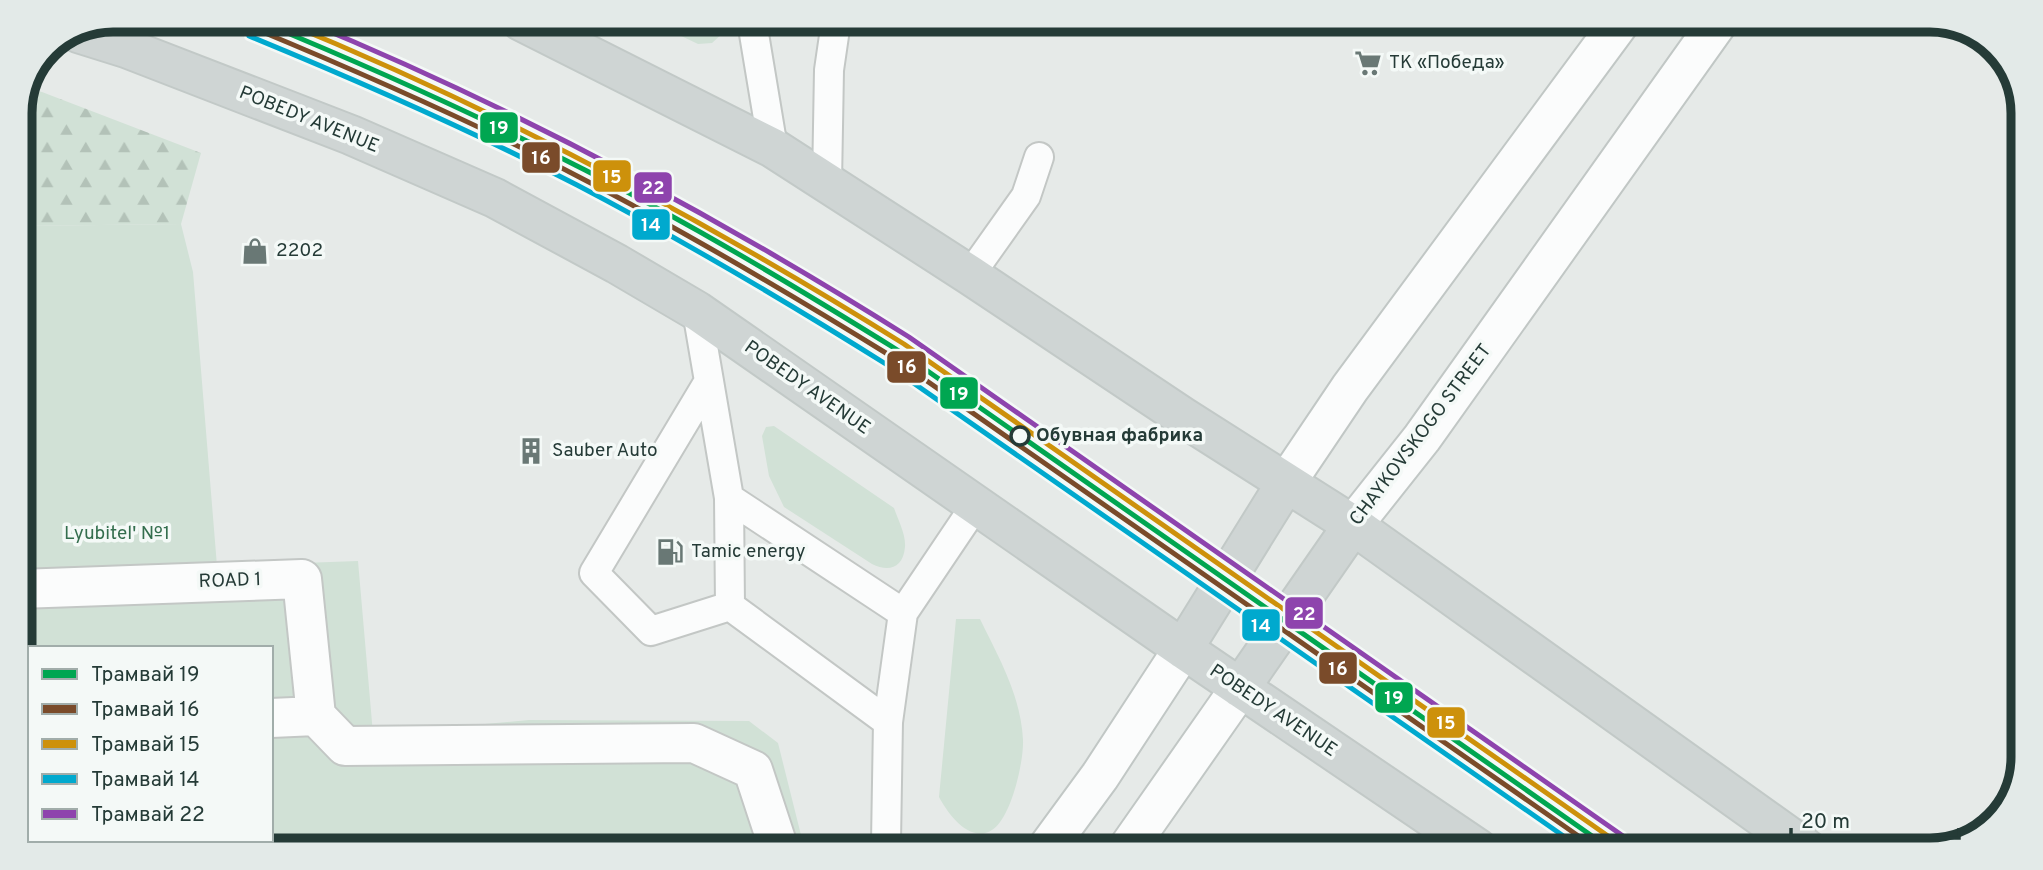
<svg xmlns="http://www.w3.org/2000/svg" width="2043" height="870" viewBox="0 0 2043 870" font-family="Overpass,sans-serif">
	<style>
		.green { fill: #d1e1d6 }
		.forest { fill: url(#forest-firs) }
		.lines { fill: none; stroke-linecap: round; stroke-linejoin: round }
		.lane-casing { stroke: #c3c7c5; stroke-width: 32 }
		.street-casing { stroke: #c3c7c5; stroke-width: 42 }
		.secondary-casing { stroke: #c1c7c5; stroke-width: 42 }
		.primary-casing { stroke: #c2c9c7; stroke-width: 42 }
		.lane { stroke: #fbfcfc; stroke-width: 28 }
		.street { stroke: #fbfcfc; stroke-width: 38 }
		.secondary { stroke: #fbfcfc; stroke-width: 38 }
		.primary { stroke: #cfd5d4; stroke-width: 38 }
		.tram-1-casing { stroke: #f4f9f7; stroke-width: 10 }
		.tram-2-casing { stroke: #f4f9f7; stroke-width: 10 }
		.tram-3-casing { stroke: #f4f9f7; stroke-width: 10 }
		.tram-4-casing { stroke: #f4f9f7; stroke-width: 10 }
		.tram-5-casing { stroke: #f4f9f7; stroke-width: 10 }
		.tram-1 { stroke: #00a651; stroke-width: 5 }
		.tram-2 { stroke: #7a4b2a; stroke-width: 5 }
		.tram-3 { stroke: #cd910b; stroke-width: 5 }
		.tram-4 { stroke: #00a9ce; stroke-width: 5 }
		.tram-5 { stroke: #8e44ad; stroke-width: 5 }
		.stop-dot { fill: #f4f9f7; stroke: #253b37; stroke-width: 3.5 }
		.labels { text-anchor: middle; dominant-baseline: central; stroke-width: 7; stroke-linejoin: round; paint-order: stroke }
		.poi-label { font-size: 19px; fill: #253b37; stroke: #f4f9f7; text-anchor: start }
		.street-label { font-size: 19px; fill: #253b37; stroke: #f4f9f7 }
		.stop-label { font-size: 19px; font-weight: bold; fill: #253b37; stroke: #f4f9f7; text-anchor: start }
		.park-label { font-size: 19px; fill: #346e4e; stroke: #f4f9f7 }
		.rim { fill: none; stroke: #253b37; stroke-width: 9 }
		.line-badge { stroke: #f4f9f7; stroke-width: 2.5 }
		.badge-label { font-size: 19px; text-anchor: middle; font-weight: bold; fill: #fff }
	</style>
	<defs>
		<pattern id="forest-firs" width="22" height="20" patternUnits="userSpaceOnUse" patternTransform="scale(1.75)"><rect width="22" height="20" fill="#d1e1d6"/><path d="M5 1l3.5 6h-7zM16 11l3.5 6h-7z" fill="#b3c2b8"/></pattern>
	</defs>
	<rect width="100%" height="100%" fill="#e6eae8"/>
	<path class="green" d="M650,21L724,22L723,33L712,43L698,44Z
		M181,224L193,272L217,566L358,561L373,734L529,720L749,721L778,743L804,847L77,844L72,840H271V648H30V792L19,764V226Z
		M774,426L894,508C898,520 906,534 905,547C903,569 888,572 872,564L784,507L769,476L762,436L766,427Z
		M956,619H980C999,658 1021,696 1023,740C1024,761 1011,819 992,830C970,844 948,814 939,797Z"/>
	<path class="forest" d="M28,89L42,92L201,153L181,224L19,226V107Z"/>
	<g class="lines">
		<defs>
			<path id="lane" d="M752,22L773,148
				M827,183L829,70L836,22
				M970,275L1026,196L1039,157
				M697,311L729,498L903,613L975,506
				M709,381L594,573L651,631L730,606
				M729,498L730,606L888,722
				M892,847L886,842L888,722L903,613"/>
			<path id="street" d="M19,589L302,579L316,716
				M316,716L345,746L694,743L753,770L778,846
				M271,718L316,716
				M19,727L30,726"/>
			<path id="secondary" d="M1286,483L1350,388L1618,25
				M1353,525L1422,438L1716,25
				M1048,847L1100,776L1183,649
				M1128,848L1240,688"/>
			<path id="primary" d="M521,21L773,148L970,275L1183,417L1353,525L1808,850
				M78,33L126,48L351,135L495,198L617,264L697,311L1183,649L1478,849
				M1183,649L1286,483
				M1240,688L1353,525"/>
		</defs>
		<use href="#lane" class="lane-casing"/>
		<use href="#street" class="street-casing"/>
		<use href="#secondary" class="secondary-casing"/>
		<use href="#primary" class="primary-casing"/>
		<use href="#lane" class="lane"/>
		<use href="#street" class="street"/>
		<use href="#secondary" class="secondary"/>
		<use href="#primary" class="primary"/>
		<defs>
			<path id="tram-1" d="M256,20C368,66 478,115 585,170C693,225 796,287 899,351L1612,850"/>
			<path id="tram-2" d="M253,28C364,74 474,122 581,178C688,233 792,295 894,358L1597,849"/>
			<path id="tram-3" d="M279,20C497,109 704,219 904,344L1618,843"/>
			<path id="tram-4" d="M249,36C361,82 470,130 577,185C684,241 787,302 889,366L1582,849"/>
			<path id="tram-5" d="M302,20C514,107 715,215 909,337L1623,836"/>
		</defs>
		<use href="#tram-1" class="tram-1-casing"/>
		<use href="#tram-2" class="tram-2-casing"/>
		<use href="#tram-3" class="tram-3-casing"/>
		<use href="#tram-4" class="tram-4-casing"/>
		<use href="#tram-5" class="tram-5-casing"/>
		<use href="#tram-1" class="tram-1"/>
		<use href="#tram-2" class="tram-2"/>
		<use href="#tram-3" class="tram-3"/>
		<use href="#tram-4" class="tram-4"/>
		<use href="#tram-5" class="tram-5"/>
	</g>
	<defs>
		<symbol id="supermarket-bare" viewBox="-9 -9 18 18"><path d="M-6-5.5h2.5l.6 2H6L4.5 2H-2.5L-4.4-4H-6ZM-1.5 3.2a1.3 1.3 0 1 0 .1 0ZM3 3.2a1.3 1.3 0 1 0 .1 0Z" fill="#697875" stroke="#f4f9f7" stroke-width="2.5" paint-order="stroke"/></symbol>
		<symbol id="shop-bare" viewBox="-9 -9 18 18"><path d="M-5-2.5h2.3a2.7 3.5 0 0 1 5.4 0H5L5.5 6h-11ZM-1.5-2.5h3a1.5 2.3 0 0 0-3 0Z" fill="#697875" stroke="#f4f9f7" stroke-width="2.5" paint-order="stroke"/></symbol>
		<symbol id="building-bare" viewBox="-9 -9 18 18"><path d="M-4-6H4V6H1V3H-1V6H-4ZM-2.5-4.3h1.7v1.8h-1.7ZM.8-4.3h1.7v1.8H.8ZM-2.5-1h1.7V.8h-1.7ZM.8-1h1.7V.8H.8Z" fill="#697875" stroke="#f4f9f7" stroke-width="2.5" paint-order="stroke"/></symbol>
		<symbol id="fuel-bare" viewBox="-9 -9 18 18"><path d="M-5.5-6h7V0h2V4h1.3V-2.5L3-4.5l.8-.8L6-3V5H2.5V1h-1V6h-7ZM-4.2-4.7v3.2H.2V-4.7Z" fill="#697875" stroke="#f4f9f7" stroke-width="2.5" paint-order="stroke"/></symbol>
	</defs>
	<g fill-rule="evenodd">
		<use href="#supermarket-bare" x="1349" y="44" width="38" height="38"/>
		<use href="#shop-bare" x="236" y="232" width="38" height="38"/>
		<use href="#building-bare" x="512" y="432" width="38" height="38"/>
		<use href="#fuel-bare" x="651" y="533" width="38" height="38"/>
	</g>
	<circle class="stop-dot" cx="1020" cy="436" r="9"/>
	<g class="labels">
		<g class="poi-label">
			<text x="1389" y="63">ТК «Победа»</text>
			<text x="276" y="251">2202</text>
			<text x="552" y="451">Sauber Auto</text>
			<text x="691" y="552">Tamic energy</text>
		</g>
		<g class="street-label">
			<text transform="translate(309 120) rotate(22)">POBEDY AVENUE</text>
			<text transform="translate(807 388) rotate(35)">POBEDY AVENUE</text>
			<text transform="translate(1421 435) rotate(-53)">CHAYKOVSKOGO STREET</text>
			<text transform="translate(230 581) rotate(-2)">ROAD 1</text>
			<text transform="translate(1273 711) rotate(34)">POBEDY AVENUE</text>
		</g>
		<g class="stop-label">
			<text x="1036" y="436">Обувная фабрика</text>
		</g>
		<g class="park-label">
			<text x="117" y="534">Lyubitel' №1</text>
		</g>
	</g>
	<path d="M0 0H2043V870H0ZM113 32H1930A81 81 0 0 1 2011 113V757A81 81 0 0 1 1930 838H113A81 81 0 0 1 32 757V113A81 81 0 0 1 113 32Z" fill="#e3eae8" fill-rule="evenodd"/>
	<path class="rim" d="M113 32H1930A81 81 0 0 1 2011 113V757A81 81 0 0 1 1930 838H113A81 81 0 0 1 32 757V113A81 81 0 0 1 113 32Z"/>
	<g class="line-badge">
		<rect x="479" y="111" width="40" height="33" rx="7" fill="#00a651"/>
		<rect x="521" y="141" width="40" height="33" rx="7" fill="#7a4b2a"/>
		<rect x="592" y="159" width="40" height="34" rx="7" fill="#cd910b"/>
		<rect x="633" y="171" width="40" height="33" rx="7" fill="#8e44ad"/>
		<rect x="631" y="208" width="40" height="33" rx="7" fill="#00a9ce"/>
		<rect x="886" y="350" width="41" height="34" rx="7" fill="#7a4b2a"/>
		<rect x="939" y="376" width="40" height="34" rx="7" fill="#00a651"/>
		<rect x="1284" y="596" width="40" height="34" rx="7" fill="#8e44ad"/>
		<rect x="1241" y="608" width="40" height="34" rx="7" fill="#00a9ce"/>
		<rect x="1318" y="651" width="40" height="34" rx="7" fill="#7a4b2a"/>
		<rect x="1374" y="681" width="40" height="33" rx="7" fill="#00a651"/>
		<rect x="1426" y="706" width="40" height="33" rx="7" fill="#cd910b"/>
	</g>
	<g class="badge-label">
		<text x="499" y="134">19</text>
		<text x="541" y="164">16</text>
		<text x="612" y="183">15</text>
		<text x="653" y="194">22</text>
		<text x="651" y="231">14</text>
		<text x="907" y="373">16</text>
		<text x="959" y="400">19</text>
		<text x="1304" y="620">22</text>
		<text x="1261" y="632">14</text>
		<text x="1338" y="675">16</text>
		<text x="1394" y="704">19</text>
		<text x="1446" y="729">15</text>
	</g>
	<rect x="28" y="646" width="245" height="196" fill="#f4f9f7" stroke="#a1adaa" stroke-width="2"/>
	<rect x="42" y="669" width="35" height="10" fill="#00a651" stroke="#a1adaa" stroke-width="2"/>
	<text x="91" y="681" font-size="21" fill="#253b37">Трамвай 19</text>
	<rect x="42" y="704" width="35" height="10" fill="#7a4b2a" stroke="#a1adaa" stroke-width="2"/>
	<text x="91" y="716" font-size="21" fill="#253b37">Трамвай 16</text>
	<rect x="42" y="739" width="35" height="10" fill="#cd910b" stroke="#a1adaa" stroke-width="2"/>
	<text x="91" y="751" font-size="21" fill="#253b37">Трамвай 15</text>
	<rect x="42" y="774" width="35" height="10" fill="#00a9ce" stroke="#a1adaa" stroke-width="2"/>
	<text x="91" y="786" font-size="21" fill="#253b37">Трамвай 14</text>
	<rect x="42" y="809" width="35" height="10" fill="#8e44ad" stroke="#a1adaa" stroke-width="2"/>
	<text x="91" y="821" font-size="21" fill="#253b37">Трамвай 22</text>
	<path d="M1791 828v10h168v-10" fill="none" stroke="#253b37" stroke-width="3.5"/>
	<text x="1801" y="828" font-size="21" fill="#253b37" stroke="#f4f9f7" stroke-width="5" paint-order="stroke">20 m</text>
</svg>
